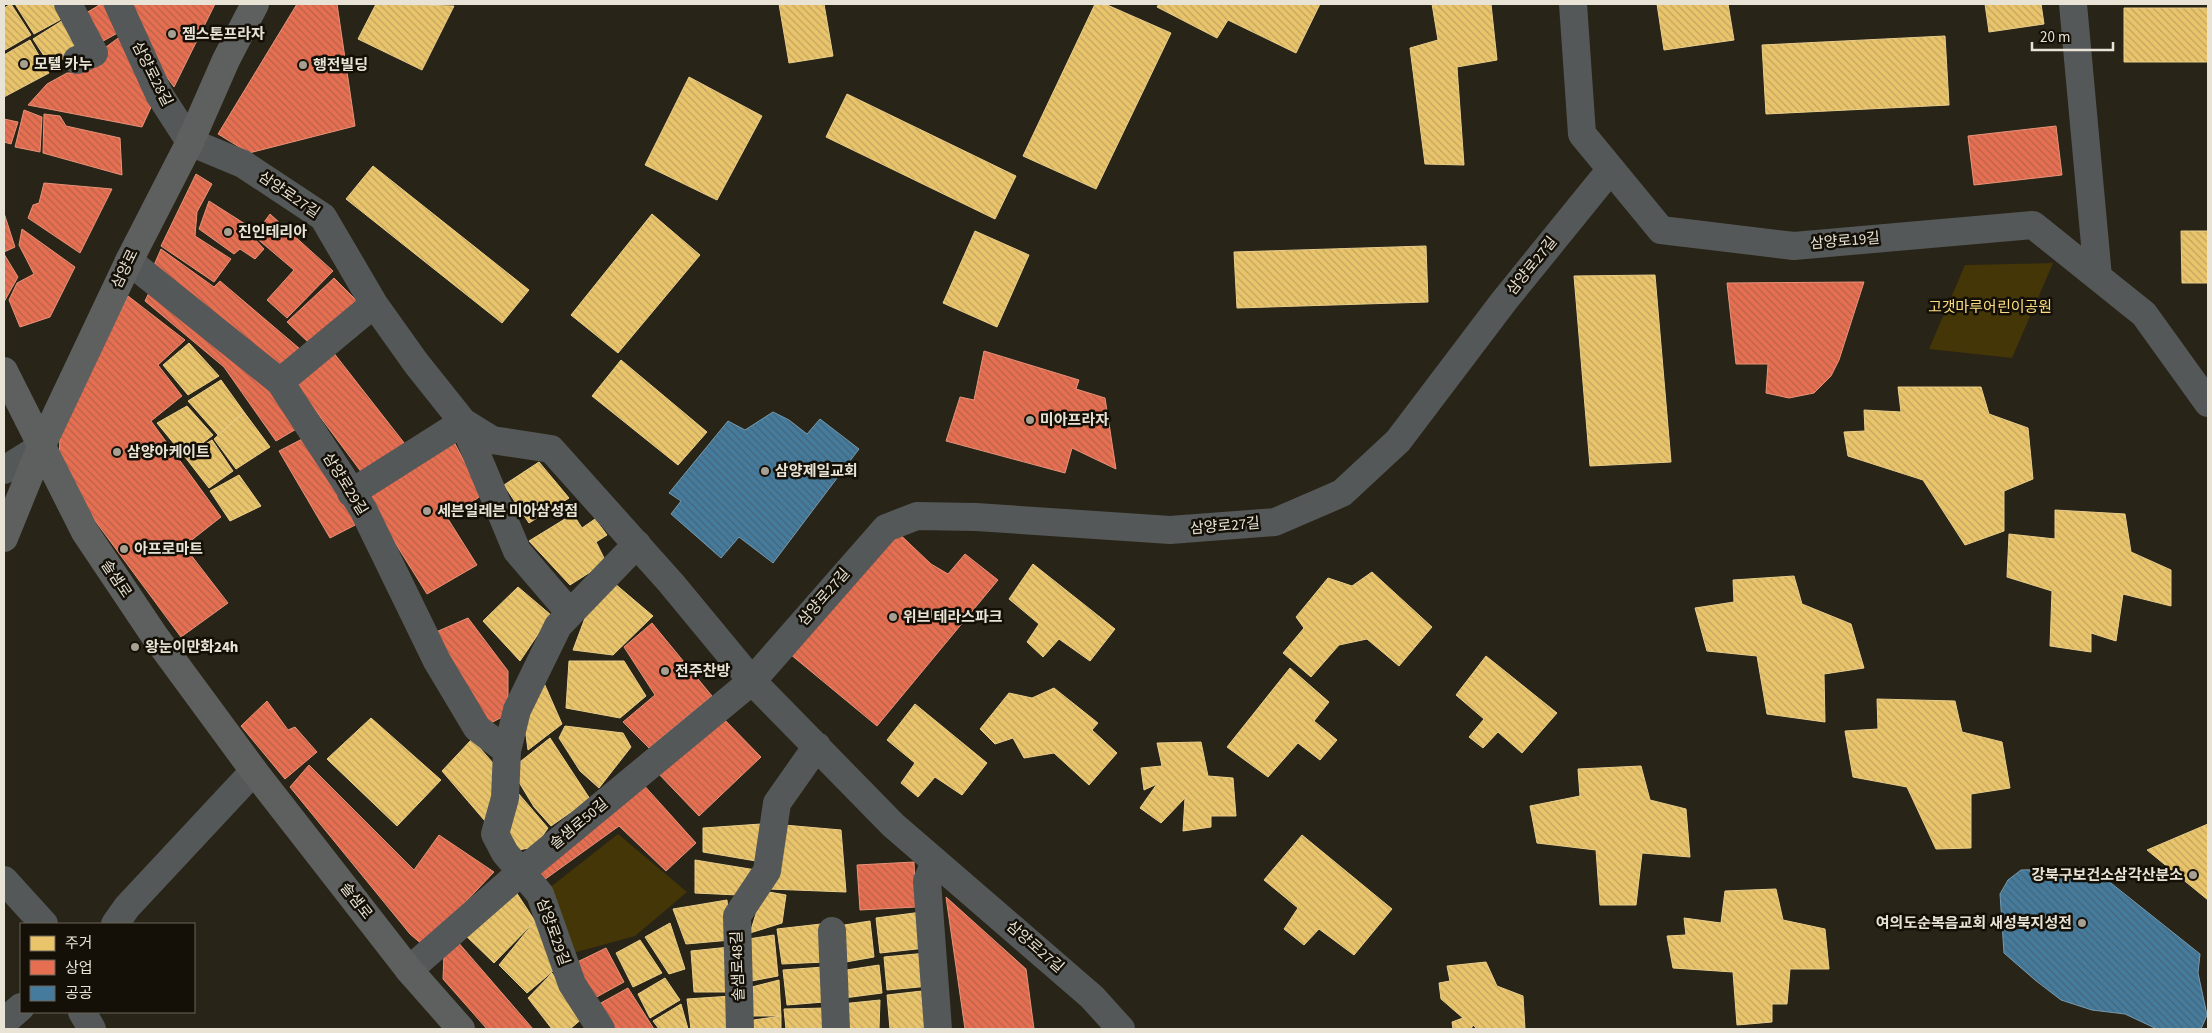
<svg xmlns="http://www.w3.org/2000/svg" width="2212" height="1033" viewBox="0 0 2212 1033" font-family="'Source Sans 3','Noto Sans KR',sans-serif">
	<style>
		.park { fill: #443607 }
		.homes { fill: url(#homes-back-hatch); stroke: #e9cd8a }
		.shops { fill: url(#shops-back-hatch); stroke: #e79279 }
		.public { fill: url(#public-back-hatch); stroke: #769aae }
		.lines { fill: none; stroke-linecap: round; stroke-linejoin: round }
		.minor { stroke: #555858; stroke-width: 28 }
		.major { stroke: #5e605f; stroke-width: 28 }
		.poi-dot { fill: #a5a092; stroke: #141007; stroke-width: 2 }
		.labels { text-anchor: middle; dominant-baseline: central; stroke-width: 5; stroke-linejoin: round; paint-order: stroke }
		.poi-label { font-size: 15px; font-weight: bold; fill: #e8e3d5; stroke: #141007; text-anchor: start }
		.street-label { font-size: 15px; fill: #e8e3d5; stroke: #141007 }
		.park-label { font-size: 15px; fill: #fcdc80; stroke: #141007 }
	</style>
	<defs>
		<pattern id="homes-back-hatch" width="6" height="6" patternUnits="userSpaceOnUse" patternTransform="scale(1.25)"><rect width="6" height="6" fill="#e9c46a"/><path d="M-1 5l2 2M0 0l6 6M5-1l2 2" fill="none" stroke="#c0a460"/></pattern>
		<pattern id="shops-back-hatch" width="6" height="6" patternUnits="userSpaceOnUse" patternTransform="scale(1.25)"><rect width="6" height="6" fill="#e76f51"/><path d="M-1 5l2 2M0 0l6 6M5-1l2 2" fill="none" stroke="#b7624c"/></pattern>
		<pattern id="public-back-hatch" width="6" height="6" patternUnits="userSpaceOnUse" patternTransform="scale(1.25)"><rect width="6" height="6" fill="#457b9d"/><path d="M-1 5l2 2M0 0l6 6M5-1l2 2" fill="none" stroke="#456578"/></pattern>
	</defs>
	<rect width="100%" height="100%" fill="#282417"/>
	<path class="park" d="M2053,263L2012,358L1929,349L1965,265Z
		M618,834L687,892L635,936L573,953L548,889Z"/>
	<path class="homes" d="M11,4L31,35L5,50L4,8Z
		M15,4H63L69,15L34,34Z
		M376,4L454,6L422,70L358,39Z
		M779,4H824L833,56L789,63Z
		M1095,4H1105L1171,33L1096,189L1023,156Z
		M1159,4H1320L1296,53L1228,20L1217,38L1157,7Z
		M1432,4H1491L1497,60L1457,67L1464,165L1425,164L1410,48L1438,40Z
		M1657,4H1728L1734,40L1664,50Z
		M1985,4H2041L2044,24L1989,32Z
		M2124,8H2208V62H2124Z
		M68,17L86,48L50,65L33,39Z
		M1945,36L1949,105L1766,114L1762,45Z
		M30,40L49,73L4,97V55Z
		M689,77L762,116L717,200L645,165Z
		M847,94L1016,176L995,219L826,137Z
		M373,166L529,290L502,323L346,199Z
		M652,214L700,255L618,353L571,315Z
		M975,231L1029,255L997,327L943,303Z
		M2181,231H2208V283H2182Z
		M1426,246L1428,302L1237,308L1234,252Z
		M1655,275L1671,462L1590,466L1574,276Z
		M189,343L219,376L188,395L163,365Z
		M621,360L707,432L678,465L592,396Z
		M221,380L244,412L218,435L188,401Z
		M1898,387H1981L1989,414L2028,428L2033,479L2004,491V531L1965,545L1923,480L1848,456L1844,432L1865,431L1864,410L1901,412Z
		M187,406L213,435L185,457L157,423Z
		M244,412L270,447L236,469L214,439Z
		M212,440L233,471L209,488L185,457Z
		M539,462L569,498L529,523L504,485Z
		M239,475L261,506L230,521L210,491Z
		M2055,510L2125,514L2131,552L2171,570V606L2123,594L2116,641L2091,633V652L2050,646L2052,591L2007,577L2009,534L2055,539Z
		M573,514L582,528L595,519L607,535L596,542L606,562L570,585L529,541Z
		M1033,564L1115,629L1090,661L1059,639L1043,657L1027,642L1039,624L1009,599Z
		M1372,572L1432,627L1399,666L1367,639L1339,645L1311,677L1283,653L1304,628L1296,617L1328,578L1352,586Z
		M1794,576L1802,604L1851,624L1864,668L1824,674L1825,722L1767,714L1757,656L1707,651L1695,608L1734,602L1733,580Z
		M614,583L653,616L613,655L573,650L588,610Z
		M518,587L551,615L520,661L483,621Z
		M1486,656L1557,713L1522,753L1498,732L1483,748L1469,737L1484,719L1456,695Z
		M569,661H624L646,696L620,718L566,708Z
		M1290,668L1329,702L1314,721L1337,740L1320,760L1298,743L1268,777L1227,747Z
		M540,674L562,724L528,750L523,712Z
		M1054,688L1098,723L1092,730L1117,753L1089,785L1054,753L1024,758L1013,738L995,744L980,729L1009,693L1032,698Z
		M1877,699L1955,701L1962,732L2002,742L2010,788L1971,794V848L1936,849L1907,787L1853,777L1845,731L1878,729Z
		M915,704L987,763L962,795L935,777L918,797L901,783L915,763L887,740Z
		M371,718L441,780L397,826L327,759Z
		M565,726L623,733L631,747L599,788L580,771L559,738Z
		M550,738L590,799L551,826L534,807L511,769Z
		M472,739L500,771L485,821L442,771Z
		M1201,742L1208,776L1233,778L1236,816H1211V827L1183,831L1185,798L1161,823L1140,808L1157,784L1144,790L1141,768L1162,766L1157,743Z
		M1641,766L1650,800L1686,809L1690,857L1642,853L1636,905H1600L1596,850L1537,843L1530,806L1580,796L1578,769Z
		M518,793L548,828L535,847L518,850L504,834Z
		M761,824L756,861L703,852V828Z
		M2208,824V900L2147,850Z
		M784,825L841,830L846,892L769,889Z
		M1302,835L1392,909L1354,955L1319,929L1304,945L1284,929L1298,908L1264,880Z
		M695,860L762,871L738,895L695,893Z
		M514,889L535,921L494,963L462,932Z
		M1776,889L1783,920L1825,929L1829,969H1790L1787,1004H1772V1022L1737,1025L1733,972L1673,968L1667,936L1686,935L1684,918L1721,923L1725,891Z
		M763,891L786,895L782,923L750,933Z
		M727,900L731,940L686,944L673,909Z
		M922,912L926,948L880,953L876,918Z
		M535,921L559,966L527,993L499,965Z
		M870,921L874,957L840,963L838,926Z
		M670,923L685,969L669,974L645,937Z
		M821,924L825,962L782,964L777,929Z
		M774,935L778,976L746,982L742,940Z
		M640,940L662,973L633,987L616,953Z
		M730,947L733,992H694L691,951Z
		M927,953L930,986L887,990L884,957Z
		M1486,962L1497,986L1523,996L1525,1029H1477L1473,1025L1471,1029H1453L1452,1022L1463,1018L1441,999L1439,983L1450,981L1447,966Z
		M879,965L882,993L844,998L840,971Z
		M824,967V1002L787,1005L783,970Z
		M552,973L584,1017L570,1029H552L528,998Z
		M665,978L680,1000L650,1018L638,994Z
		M779,980L781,1016H747L748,988Z
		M931,990L934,1029H890L887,995Z
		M732,996L733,1029H691L687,999Z
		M880,1000L879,1029H843L841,1004Z
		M681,1004L688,1029H659L653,1021Z
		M826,1008L827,1029H786L784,1009Z
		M781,1016V1029H747V1021Z"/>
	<path class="shops" d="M101,4H111L123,30L96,45L81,16Z
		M130,4H215L174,87L157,64Z
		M297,4H337L355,126L249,153L218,134Z
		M125,33L153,103L142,127L28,105L47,84L67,73H80L103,55L106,47Z
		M24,110L42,117L40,152L15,147Z
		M44,114L60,116L66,126L120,138L122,175L43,153Z
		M4,119L18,122L11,144L4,142Z
		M2056,126L2062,175L1974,185L1968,136Z
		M196,174L212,184L197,212L195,236L231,259L214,282L161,246Z
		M44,183L112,189L80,253L28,218L33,205L39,203Z
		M209,201L253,229L251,235L264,249L255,259L240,249L234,254L199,229Z
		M4,213L15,247L4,252Z
		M270,214L333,271L287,318L267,300L294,270L254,236Z
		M22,229L75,267L50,317L20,327L9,300L17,283L34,274L19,245Z
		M161,249L214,287L220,281L300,349L276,374L151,272Z
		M4,254L18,277L4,302Z
		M334,278L358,302L310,344L287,322Z
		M1864,282L1839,360L1831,376L1814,393L1789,398L1766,393L1768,364H1736L1727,283Z
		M153,284L278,387L303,425L276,441L224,367L145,301Z
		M128,296L185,340L158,365L182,396L151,421L221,517L184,546L228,603L181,637L59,472L60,431Z
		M984,351L1079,380L1076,389L1105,398L1116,469L1072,448L1065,473L946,441L960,397L974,400Z
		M333,352L405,444L362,473L297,386Z
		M308,436L361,522L330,538L279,451Z
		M453,440L482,495L448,519L477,565L427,594L367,498Z
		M891,526L931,564L948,574L965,554L998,580L877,726L790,654Z
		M468,618L508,671V714L489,724L436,632Z
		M652,623L712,696L649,748L623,722L655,695L624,647Z
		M267,701L288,730L295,727L317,752L285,779L241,726Z
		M720,715L761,757L699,816L655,770Z
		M309,765L414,870L439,835L494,872L424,946L410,934L290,787Z
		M641,782L696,843L666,871L619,826L544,880L533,868Z
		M914,862L916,907L860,910L857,865Z
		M946,897L1026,969L1034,1029H965Z
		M457,941L533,1029H487L443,979L444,954Z
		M606,948L624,982L593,999L573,964Z
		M628,988L654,1029H615L599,1004Z"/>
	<path class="public" d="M773,412L789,420L807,434L820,419L859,449L773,563L739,537L721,558L671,514L681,501L669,493L728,421L745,430Z
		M2092,868L2200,954L2198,973L2207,1015L2201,1029H2157L2125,1014L2092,1010L2061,1000L2035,980L2004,953L2000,894L2008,880L2021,870Z"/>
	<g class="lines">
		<path class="minor" d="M68,4L94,53L77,60
			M118,4L159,94L190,142L243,164L323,217L374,304L416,363L463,422L492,440L551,449L671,583L752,681L893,825L1092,997L1121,1029
			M1573,4L1582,134L1661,230L1794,246L2033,225L2144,314L2208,403
			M2073,4L2098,277
			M129,261L280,382L363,509L437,661L477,728L507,751L505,798L495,834L505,853L540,894L572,984L601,1029
			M280,382L374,304
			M4,470L41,447
			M351,493L463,422L517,551L570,613
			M507,751L517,710L558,626L637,544
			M935,862L927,881L938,1029
			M4,880L44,924
			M115,924L127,907L254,771
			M832,931L836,1029
			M409,970L521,872L752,681L886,528L917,516L976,517L1170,530L1275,522L1342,493L1398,441L1504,301L1611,169
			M82,1012L92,1029
			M4,1022L21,1007
			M740,1029L737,916L767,871L777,803L817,746"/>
		<path class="major" d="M4,371L85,532L154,635L254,771L409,970L461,1029
			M4,538L41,447L129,261L190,142L226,60L255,4"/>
	</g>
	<g class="poi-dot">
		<circle cx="172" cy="34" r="5"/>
		<circle cx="24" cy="64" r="5"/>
		<circle cx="303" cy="65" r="5"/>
		<circle cx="228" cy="232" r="5"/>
		<circle cx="1030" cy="420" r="5"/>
		<circle cx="117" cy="452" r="5"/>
		<circle cx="765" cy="471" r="5"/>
		<circle cx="427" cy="511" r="5"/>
		<circle cx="124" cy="549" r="5"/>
		<circle cx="893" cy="617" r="5"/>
		<circle cx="135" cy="647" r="5"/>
		<circle cx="665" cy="671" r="5"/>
		<circle cx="2193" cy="875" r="5"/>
		<circle cx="2082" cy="923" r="5"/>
	</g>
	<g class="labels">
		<g class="poi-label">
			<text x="182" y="34">젬스톤프라자</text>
			<text x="34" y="64">모텔 카누</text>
			<text x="313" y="65">행전빌딩</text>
			<text x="238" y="232">진인테리아</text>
			<text x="1040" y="420">미아프라자</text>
			<text x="127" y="452">삼양아케이트</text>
			<text x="775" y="471">삼양제일교회</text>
			<text x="437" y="511">세븐일레븐 미아삼성점</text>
			<text x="134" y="549">아프로마트</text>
			<text x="903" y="617">위브 테라스파크</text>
			<text x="145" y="647">왕눈이만화24h</text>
			<text x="675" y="671">전주찬방</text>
			<text x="2183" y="875" text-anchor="end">강북구보건소삼각산분소</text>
			<text x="2072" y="923" text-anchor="end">여의도순복음교회 새성북지성전</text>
		</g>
		<g class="street-label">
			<text transform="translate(152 74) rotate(63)">삼양로28길</text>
			<text transform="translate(289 195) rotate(34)">삼양로27길</text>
			<text transform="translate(1845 241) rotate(-5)">삼양로19길</text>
			<text transform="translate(1532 266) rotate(-51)">삼양로27길</text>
			<text transform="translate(125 269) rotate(-64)">삼양로</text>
			<text transform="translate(345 484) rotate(58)">삼양로29길</text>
			<text transform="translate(1225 526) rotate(-5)">삼양로27길</text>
			<text transform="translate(116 579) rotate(56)">솔샘로</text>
			<text transform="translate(824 597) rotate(-49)">삼양로27길</text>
			<text transform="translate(579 824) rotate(-40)">솔샘로50길</text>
			<text transform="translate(356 901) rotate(52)">솔샘로</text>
			<text transform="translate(553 932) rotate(70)">삼양로29길</text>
			<text transform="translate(1035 947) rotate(41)">삼양로27길</text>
			<text transform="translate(738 966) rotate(-92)">솔샘로48길</text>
		</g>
		<g class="park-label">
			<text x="1990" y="307">고갯마루어린이공원</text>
		</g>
	</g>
	<rect width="2212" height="1033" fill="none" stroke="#e8e3d5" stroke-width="10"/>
	<rect x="20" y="923" width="175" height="90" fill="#141007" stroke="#696459"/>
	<rect x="30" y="936" width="25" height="15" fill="#e9c46a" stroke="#696459"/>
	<text x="65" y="948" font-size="15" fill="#e8e3d5">주거</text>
	<rect x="30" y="960" width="25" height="15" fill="#e76f51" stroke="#696459"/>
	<text x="65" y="973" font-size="15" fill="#e8e3d5">상업</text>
	<rect x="30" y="986" width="25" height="15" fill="#457b9d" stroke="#696459"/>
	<text x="65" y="998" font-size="15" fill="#e8e3d5">공공</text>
	<path d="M2032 42v8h81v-8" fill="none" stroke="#e8e3d5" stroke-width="2.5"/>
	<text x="2040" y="42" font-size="15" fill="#e8e3d5" stroke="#141007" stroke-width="4" paint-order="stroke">20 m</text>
</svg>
